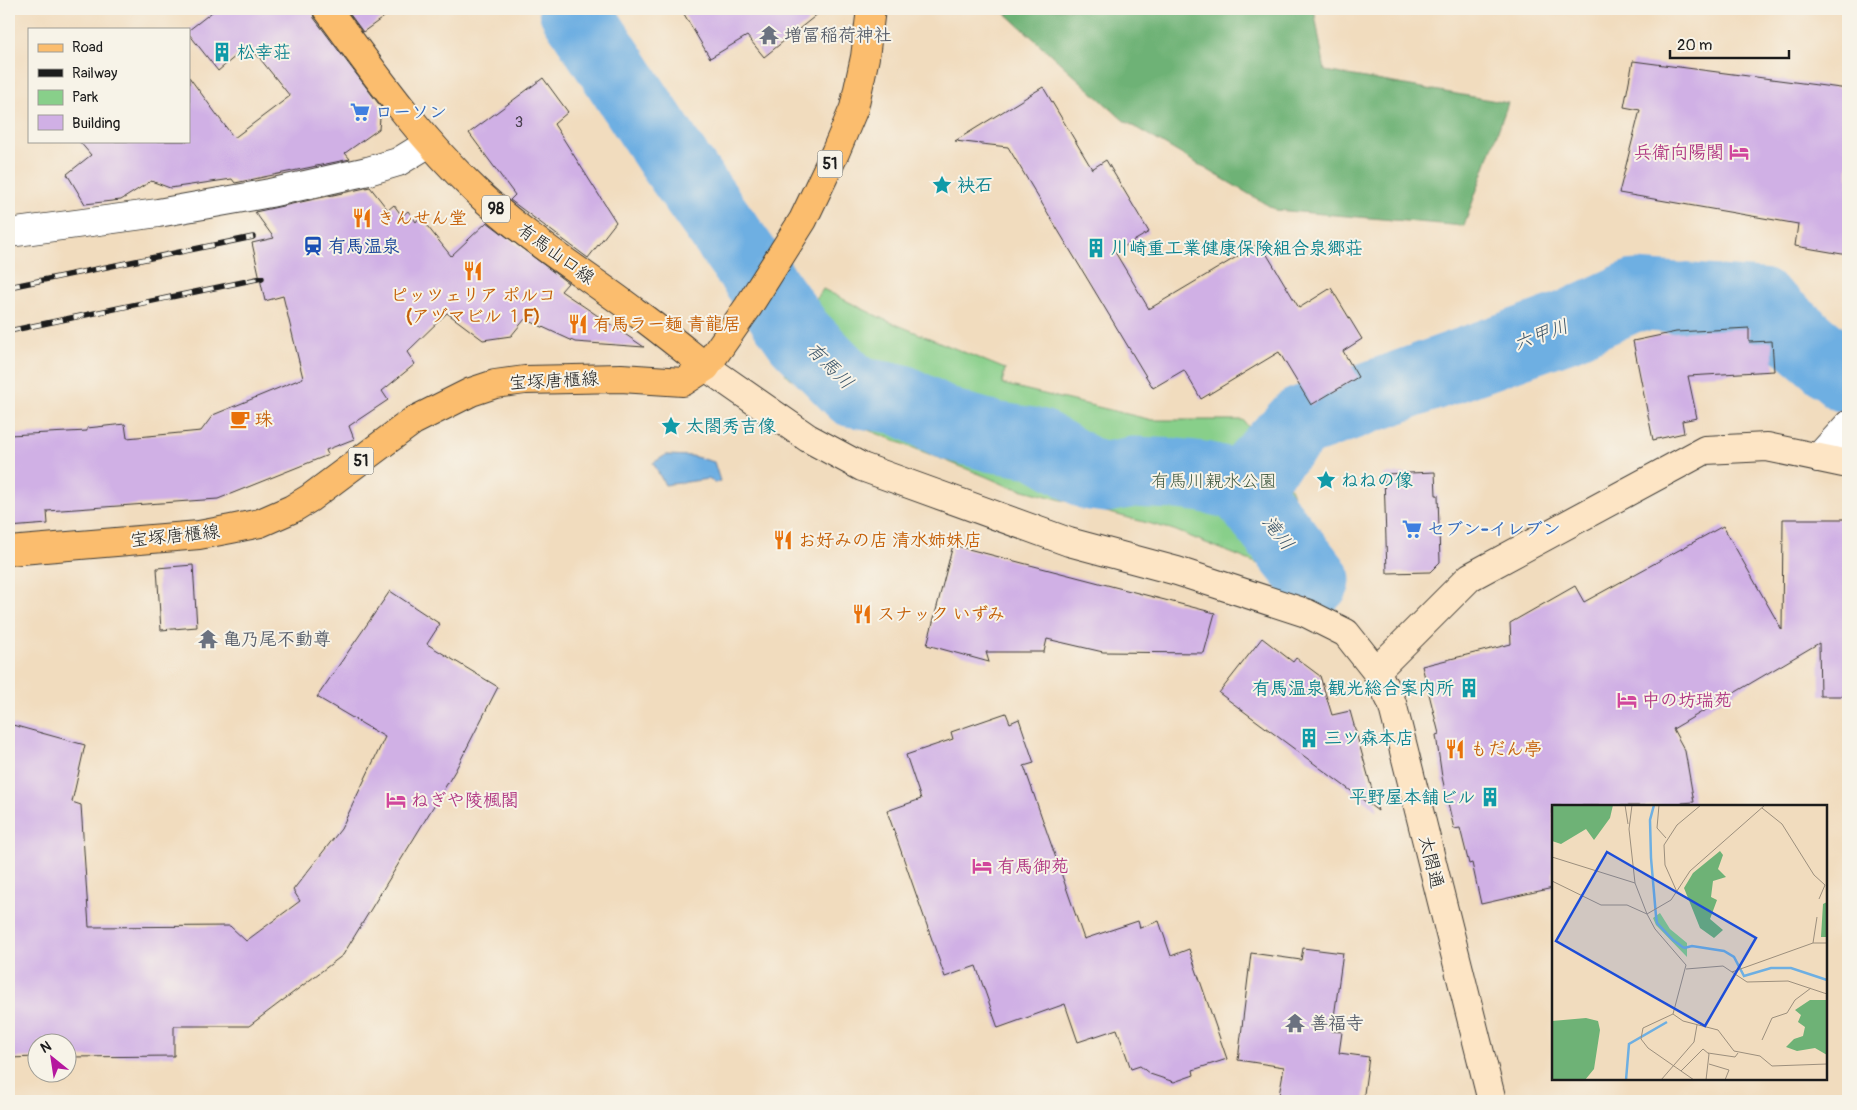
<svg xmlns="http://www.w3.org/2000/svg" width="1857" height="1110" viewBox="0 0 1857 1110" font-family="Pangolin,'Klee One',sans-serif">
	<style>
		.green { fill: #88cf8a; stroke: #527653 }
		.forest { fill: #6eb276; stroke: #456749 }
		.water { fill: #6eafe2; stroke: #45667f }
		.lines { fill: none; stroke-linecap: round; stroke-linejoin: round }
		.river { stroke: #6eafe2; stroke-width: 71 }
		.building { fill: #d0b0e5 }
		.street-casing { stroke: #3c3934; stroke-width: 30 }
		.secondary-casing { stroke: #3c3934; stroke-width: 30 }
		.primary-casing { stroke: #3c3934; stroke-width: 30 }
		.street { stroke: #fff; stroke-width: 28 }
		.secondary { stroke: #fde5c5; stroke-width: 28 }
		.primary { stroke: #fbbd6e; stroke-width: 28 }
		.rail-casing { stroke: #1c1c1c; stroke-width: 5.5 }
		.rail { stroke: #f7f3e8; stroke-width: 4; stroke-dasharray: 11; stroke-linecap: butt }
		.labels { text-anchor: middle; dominant-baseline: central; stroke-width: 4; stroke-linejoin: round; paint-order: stroke }
		.number-label { font-size: 15px; fill: #49414e }
		.shield { fill: #f7f3e8; stroke: #5e5c59; stroke-width: 1 }
		.shield-label { font-size: 16px; font-weight: bold; fill: #1c1c1c }
		.worship-label { font-size: 18px; font-weight: bold; fill: #5b616d; stroke: #f7f3e8; text-anchor: start }
		.culture-label { font-size: 18px; font-weight: bold; fill: #0d838f; stroke: #f7f3e8; text-anchor: start }
		.shop-label { font-size: 18px; font-weight: bold; fill: #366cbe; stroke: #f7f3e8; text-anchor: start }
		.hotel-label { font-size: 18px; font-weight: bold; fill: #b23c85; stroke: #f7f3e8; text-anchor: start }
		.food-label { font-size: 18px; font-weight: bold; fill: #c56008; stroke: #f7f3e8; text-anchor: start }
		.transit-label { font-size: 18px; font-weight: bold; fill: #164399; stroke: #f7f3e8; text-anchor: start }
		.street-label { font-size: 18px; fill: #1c1c1c; stroke: #f7f3e8 }
		.park-label { font-size: 18px; fill: #425b42; stroke: #f7f3e8 }
		.water-label { font-size: 19px; font-style: italic; fill: #3d576b; stroke: #f7f3e8 }
		.inset-river { fill: none; stroke: #6eafe2; stroke-width: 2.5 }
		.inset-road { fill: none; stroke: #9c8f7d; stroke-width: 1 }
		.view { fill: #1d4ed8; fill-opacity: 0.15; stroke: #1d4ed8; stroke-width: 2.5 }
		.inset-edge { fill: none; stroke: #1c1c1c; stroke-width: 2.5 }
	</style>
	<rect width="100%" height="100%" fill="#f7f3e8"/>
	<filter id="ink" filterUnits="userSpaceOnUse"><feTurbulence type="fractalNoise" baseFrequency=".02" numOctaves="2"/><feDisplacementMap in="SourceGraphic" scale="10" xChannelSelector="R" yChannelSelector="G"/><feConvolveMatrix kernelMatrix="1 2 1 2 8 2 1 2 1" color-interpolation-filters="sRGB"/></filter>
	<filter id="wash" filterUnits="userSpaceOnUse"><feTurbulence type="fractalNoise" baseFrequency=".0096" numOctaves="4" result="noise"/><feDisplacementMap in="SourceGraphic" scale="20" xChannelSelector="R" yChannelSelector="G"/><feGaussianBlur stdDeviation="1.12" result="paint"/><feColorMatrix in="noise" values="0 0 0 0 0 0 0 0 0 0 0 0 0 0 0 0 0 1.4 0 .05"/><feComposite in="paint" operator="in"/></filter>
	<g filter="url(#wash)">
		<rect width="100%" height="100%" fill="#f1dcbe"/>
		<path class="green" d="M823,289L883,319L1005,369L1002,384L1152,420H1243L1284,472L1317,557L1283,574L1174,530L1005,485L987,477L853,424L786,375L781,353Z"/>
		<path class="forest" d="M1001,9H1314L1325,71L1508,103L1464,226L1276,210L1123,120Z"/>
		<path class="water" d="M666,455L692,456L714,462L720,481L716,483L708,479L665,485L653,463Z"/>
		<g class="lines">
			<path class="river" d="M574,9L671,156L799,336L854,392L899,399L951,425L994,437L1038,444L1091,475L1107,477L1133,472L1177,474L1204,477L1241,486
				M1241,486L1301,422L1568,326L1635,295L1760,304L1848,378
				M1241,486L1315,580"/>
		</g>
		<g id="blocks">
			<path class="building" d="M216,9H312L314,18L381,107L379,129L345,153L350,159L235,183L232,179L170,188L151,181L121,200L85,204L67,174L91,155L79,141H189V77L234,138L290,96L249,45L218,71L189,34V30Z
				M346,9H395L363,32Z
				M681,9H824L764,57L747,36L710,58Z
				M1633,61L1848,89V255L1795,246L1798,224L1619,193L1640,110L1624,107Z
				M543,78L568,112L554,124L616,222L588,258L510,200L515,195L469,133Z
				M1043,87L1092,169L1106,160L1149,232L1115,252L1149,309L1260,243L1299,308L1331,288L1362,339L1343,351L1358,377L1311,405L1279,352L1201,399L1184,370L1153,388L1008,147L955,141Z
				M370,187L388,210L394,205L402,216L408,211L416,222L420,217L451,256L487,222L568,283L561,291L644,347L575,342L525,319L511,336L483,340L447,313L407,352L415,364L382,391L388,400L349,426L354,439L326,450L328,455L218,499L47,511L48,524L9,527V435L87,431V428L125,424L127,438L201,431L213,415L303,378L283,296L265,301L252,243L274,238L255,212Z
				M1749,328V342L1772,341L1774,371L1688,376L1697,418L1682,421L1684,433L1653,440L1633,341L1676,332Z
				M1435,472L1436,495H1438L1440,562L1430,572L1387,573L1384,474Z
				M1783,519H1848V696H1820L1819,643L1673,729L1685,751L1694,802L1682,803V806H1553V888L1481,904L1472,863L1469,864L1460,828L1454,829L1442,777L1436,735L1439,734L1422,666L1511,644L1510,623L1575,586L1584,602L1723,526L1782,630Z
				M953,545L1215,613L1204,653L1103,652L1047,639L1044,652H986L989,662L927,645Z
				M193,565L197,627L161,630L157,568Z
				M390,591L440,624L427,644L498,687L455,771L343,955L249,1026H174V1056L68,1057V1042H38V1057L9,1058V724L85,745L72,802L81,805L89,927L230,926L246,941L300,901L293,890L341,829L385,737L317,697Z
				M1262,638L1293,662L1296,658L1320,676L1332,715L1350,711L1378,811L1219,693Z
				M1006,713L1010,723L1019,719L1034,763L1024,766L1084,939L1138,921L1140,928L1159,921L1171,956L1189,949L1227,1059L1193,1070L1194,1075L1174,1082L1150,1074L1140,1066L1131,1069L1117,1029L1078,1042L1065,1004L998,1028L976,966L945,977L887,811L921,799L906,755L953,739L951,732Z
				M1303,948L1343,953L1332,1031L1342,1032L1339,1053L1369,1057L1363,1101H1278L1284,1067L1238,1060L1251,953L1301,960Z"/>
		</g>
	</g>
	<g filter="url(#ink)">
		<use href="#blocks" fill-opacity="0" stroke="#3c3934" stroke-width="1"/>
		<g class="lines">
			<defs>
				<path id="street" d="M9,233L158,213L270,193L368,171L398,162L429,143
					M1818,458L1848,425"/>
				<path id="secondary" d="M706,367L808,438L862,467L1069,542L1177,571L1306,613L1346,633L1376,671L1392,703L1492,1101
					M1376,671L1470,577L1705,450L1767,447L1848,464"/>
				<path id="primary" d="M327,9C373,71 418,136 475,190C523,236 581,271 634,311C659,329 682,348 706,367
					M9,551L199,535L231,529L260,523L292,509L310,498L413,421L471,392L495,384L525,380L621,378L683,382L706,367L748,307L803,220L835,153L854,108L865,57L871,9"/>
			</defs>
			<use href="#street" class="street-casing"/>
			<use href="#secondary" class="secondary-casing"/>
			<use href="#primary" class="primary-casing"/>
			<use href="#street" class="street"/>
			<use href="#secondary" class="secondary"/>
			<use href="#primary" class="primary"/>
			<defs>
				<path id="rail" d="M9,287L253,237
					M9,331L262,278"/>
			</defs>
			<use href="#rail" class="rail-casing"/>
			<use href="#rail" class="rail"/>
		</g>
	</g>
	<defs>
		<symbol id="temple-bare" viewBox="-9 -9 18 18"><path d="M0-6L5-2H3V0L6.5 2.5H4V6H1.5V3h-3V6H-4V2.5H-6.5L-3 0V-2H-5Z" fill="#6b7280" stroke="#f7f3e8" stroke-width="2.5" paint-order="stroke"/></symbol>
		<symbol id="building-bare" viewBox="-9 -9 18 18"><path d="M-4-6H4V6H1V3H-1V6H-4ZM-2.5-4.3h1.7v1.8h-1.7ZM.8-4.3h1.7v1.8H.8ZM-2.5-1h1.7V.8h-1.7ZM.8-1h1.7V.8H.8Z" fill="#0f9aa8" stroke="#f7f3e8" stroke-width="2.5" paint-order="stroke"/></symbol>
		<symbol id="supermarket-bare" viewBox="-9 -9 18 18"><path d="M-6-5.5h2.5l.6 2H6L4.5 2H-2.5L-4.4-4H-6ZM-1.5 3.2a1.3 1.3 0 1 0 .1 0ZM3 3.2a1.3 1.3 0 1 0 .1 0Z" fill="#3f7fe0" stroke="#f7f3e8" stroke-width="2.5" paint-order="stroke"/></symbol>
		<symbol id="hotel-bare" viewBox="-9 -9 18 18"><path d="M-6-4.5h1.5V1H6V5H4.5V3h-9V5H-6ZM-4 0a1.8 1.8 0 1 1 3.6 0ZM.5 0V-2.5h3Q6-2.5 6 0Z" fill="#d1479c" stroke="#f7f3e8" stroke-width="2.5" paint-order="stroke"/></symbol>
		<symbol id="sight-bare" viewBox="-9 -9 18 18"><path d="M0-6L1.8-2.2L6-1.7L2.9 1.2L3.7 5.4L0 3.3L-3.7 5.4L-2.9 1.2L-6-1.7L-1.8-2.2Z" fill="#0f9aa8" stroke="#f7f3e8" stroke-width="2.5" paint-order="stroke"/></symbol>
		<symbol id="restaurant-bare" viewBox="-9 -9 18 18"><path d="M-5-6h1v4h1v-4h1v4h1v-4h1v5L-1.5 .5V6h-2V.5L-5-1ZM5-6V6H3V1.5H1.5Q1.5-4 5-6Z" fill="#e8710a" stroke="#f7f3e8" stroke-width="2.5" paint-order="stroke"/></symbol>
		<symbol id="station-bare" viewBox="-9 -9 18 18"><path d="M-3-6H3Q5-6 5-4V2Q5 4 3 4L4.5 6H3L1.5 4h-3L-3 6H-4.5L-3 4Q-5 4-5 2V-4Q-5-6-3-6ZM-3.5-4v3h7v-3ZM-3.5 1v1.5H-2V1ZM2 1v1.5H3.5V1Z" fill="#1a4fb4" stroke="#f7f3e8" stroke-width="2.5" paint-order="stroke"/></symbol>
		<symbol id="cafe-bare" viewBox="-9 -9 18 18"><path d="M-5.5-4.5H6V0H3Q3 3.5 0 3.5H-2.5Q-5.5 3.5-5.5 0ZM3-3.2v2h1.7v-2ZM-6 4.5H4V6H-6Z" fill="#e8710a" stroke="#f7f3e8" stroke-width="2.5" paint-order="stroke"/></symbol>
	</defs>
	<g fill-rule="evenodd">
		<use href="#temple-bare" x="755" y="21" width="28" height="28"/>
		<use href="#building-bare" x="208" y="38" width="28" height="28"/>
		<use href="#supermarket-bare" x="346" y="98" width="28" height="28"/>
		<use href="#hotel-bare" x="1725" y="138" width="28" height="28"/>
		<use href="#sight-bare" x="928" y="171" width="28" height="28"/>
		<use href="#restaurant-bare" x="348" y="204" width="28" height="28"/>
		<use href="#station-bare" x="299" y="232" width="28" height="28"/>
		<use href="#building-bare" x="1082" y="234" width="28" height="28"/>
		<use href="#restaurant-bare" x="459" y="257" width="28" height="28"/>
		<use href="#restaurant-bare" x="564" y="310" width="28" height="28"/>
		<use href="#cafe-bare" x="226" y="405" width="28" height="28"/>
		<use href="#sight-bare" x="657" y="412" width="28" height="28"/>
		<use href="#sight-bare" x="1312" y="466" width="28" height="28"/>
		<use href="#supermarket-bare" x="1398" y="515" width="28" height="28"/>
		<use href="#restaurant-bare" x="769" y="526" width="28" height="28"/>
		<use href="#restaurant-bare" x="848" y="600" width="28" height="28"/>
		<use href="#temple-bare" x="194" y="625" width="28" height="28"/>
		<use href="#building-bare" x="1455" y="674" width="28" height="28"/>
		<use href="#hotel-bare" x="1613" y="686" width="28" height="28"/>
		<use href="#building-bare" x="1295" y="724" width="28" height="28"/>
		<use href="#restaurant-bare" x="1441" y="735" width="28" height="28"/>
		<use href="#building-bare" x="1476" y="783" width="28" height="28"/>
		<use href="#hotel-bare" x="382" y="786" width="28" height="28"/>
		<use href="#hotel-bare" x="968" y="852" width="28" height="28"/>
		<use href="#temple-bare" x="1281" y="1009" width="28" height="28"/>
	</g>
	<g class="labels">
		<g class="number-label">
			<text x="519" y="122">3</text>
		</g>
		<g class="shield">
			<rect x="817.5" y="150.5" width="25" height="27" rx="4"/>
			<rect x="482" y="195.5" width="28" height="27" rx="4"/>
			<rect x="348.5" y="447.5" width="25" height="27" rx="4"/>
		</g>
		<g class="shield-label">
			<text x="830" y="164">51</text>
			<text x="496" y="209">98</text>
			<text x="361" y="461">51</text>
		</g>
		<g class="worship-label">
			<text x="784" y="35">増冨稲荷神社</text>
			<text x="223" y="639">亀乃尾不動尊</text>
			<text x="1310" y="1023">善福寺</text>
		</g>
		<g class="culture-label">
			<text x="237" y="52">松幸荘</text>
			<text x="957" y="185">袂石</text>
			<text x="1111" y="248">川崎重工業健康保険組合泉郷荘</text>
			<text x="686" y="426">太閤秀吉像</text>
			<text x="1341" y="480">ねねの像</text>
			<text x="1454" y="688" text-anchor="end">有馬温泉 観光総合案内所</text>
			<text x="1324" y="738">三ツ森本店</text>
			<text x="1475" y="797" text-anchor="end">平野屋本舗ビル</text>
		</g>
		<g class="shop-label">
			<text x="375" y="112">ローソン</text>
			<text x="1427" y="529">セブン-イレブン</text>
		</g>
		<g class="hotel-label">
			<text x="1724" y="152" text-anchor="end">兵衛向陽閣</text>
			<text x="1642" y="700">中の坊瑞苑</text>
			<text x="411" y="800">ねぎや陵楓閣</text>
			<text x="997" y="866">有馬御苑</text>
		</g>
		<g class="food-label">
			<text x="377" y="218">きんせん堂</text>
			<text x="473" y="295" text-anchor="middle">ピッツェリア ポルコ<tspan x="473" dy="21">(アヅマビル １F)</tspan></text>
			<text x="593" y="324">有馬ラー麺 青龍居</text>
			<text x="255" y="419">珠</text>
			<text x="798" y="540">お好みの店 清水姉妹店</text>
			<text x="877" y="614">スナック いずみ</text>
			<text x="1470" y="749">もだん亭</text>
		</g>
		<g class="transit-label">
			<text x="328" y="246">有馬温泉</text>
		</g>
		<g class="street-label">
			<text transform="translate(556 254) rotate(36)">有馬山口線</text>
			<text transform="translate(554 381) rotate(-3)">宝塚唐櫃線</text>
			<text transform="translate(175 536) rotate(-6)">宝塚唐櫃線</text>
			<text transform="translate(1431 862) rotate(76)">太閤通</text>
		</g>
		<g class="park-label">
			<text x="1214" y="481">有馬川親水公園</text>
		</g>
		<g class="water-label">
			<text transform="translate(1541 335) rotate(-20)">六甲川</text>
			<text transform="translate(830 366) rotate(45)">有馬川</text>
			<text transform="translate(1278 533) rotate(52)">滝川</text>
		</g>
	</g>
	<g transform="translate(1552 805)">
		<rect width="275" height="275" fill="#f1dcbe"/>
		<path d="M108,108L118,124L135,138V152L104,120L101,113Z" fill="#88cf8a"/>
		<path d="M0,0H61L58,13L42,35L34,24L9,39L0,36ZM168,46L171,50L166,64L174,72L161,76L159,92L165,95L158,114L171,125L162,133L148,123L132,83L141,68ZM275,97V132H269L271,99ZM258,195H275V250L263,243L245,246L234,242L242,234L251,231L253,222L246,217L249,210L243,205ZM34,213L46,216L48,225L42,264L33,275H0V216Z" fill="#6eb276"/>
		<path class="inset-river" d="M102,0L98,15L99,53L104,111L105,118L121,135L132,143M132,143L140,141L172,146L182,152L192,171L219,163H239L275,175M74,275L77,239L115,217"/>
		<path class="inset-road" d="M73,0L76,19M80,0L77,24L83,78L95,109M107,0L105,23L114,33M210,3L230,19L262,70L273,80L267,94M0,52L83,78M0,76L49,100H75L95,109L119,95L138,66L213,0M125,87L113,60L112,40L125,20L149,0M95,109L103,124L134,160L121,209M261,138L265,112M134,164L171,161L195,177L236,176L275,189M180,167L261,138H275M121,209L131,216L166,225L182,246L208,251L220,261L275,259M121,209L91,223L89,234L96,243L142,275M210,235L220,213L235,208L243,195L259,183M156,248L183,252L186,248M157,259L177,265L173,275M129,266L151,244L157,249L154,275M109,275L142,237L145,220"/>
		<path class="view" d="M55,47L204,133L153,221L4,136Z"/>
		<rect width="275" height="275" class="inset-edge"/>
	</g>
	<rect width="1857" height="1110" fill="none" stroke="#f7f3e8" stroke-width="30"/>
	<rect x="28" y="28" width="162" height="115" fill="#f7f3e8" stroke="#9f9d96"/>
	<rect x="38" y="44" width="25" height="8" fill="#fbbd6e" stroke="#9f9d96"/>
	<text x="72" y="52" font-size="15" fill="#1c1c1c">Road</text>
	<rect x="38" y="69" width="25" height="8" fill="#1c1c1c" stroke="#9f9d96"/>
	<text x="72" y="78" font-size="15" fill="#1c1c1c">Railway</text>
	<rect x="38" y="90" width="25" height="15" fill="#88cf8a" stroke="#9f9d96"/>
	<text x="72" y="102" font-size="15" fill="#1c1c1c">Park</text>
	<rect x="38" y="115" width="25" height="15" fill="#d0b0e5" stroke="#9f9d96"/>
	<text x="72" y="128" font-size="15" fill="#1c1c1c">Building</text>
	<g transform="translate(52 1058) rotate(330)"><circle r="24" fill="#f7f3e8" stroke="#9f9d96"/>
	<path d="M0-4L9 19L0 12L-9 19Z" fill="#b5179e"/>
	<text y="-8" font-size="14" font-weight="bold" text-anchor="middle" fill="#1c1c1c">N</text>
	</g>
	<path d="M1670 50v8h119v-8" fill="none" stroke="#1c1c1c" stroke-width="2.5"/>
	<text x="1677" y="50" font-size="15" fill="#1c1c1c" stroke="#f7f3e8" stroke-width="4" paint-order="stroke">20 m</text>
</svg>
